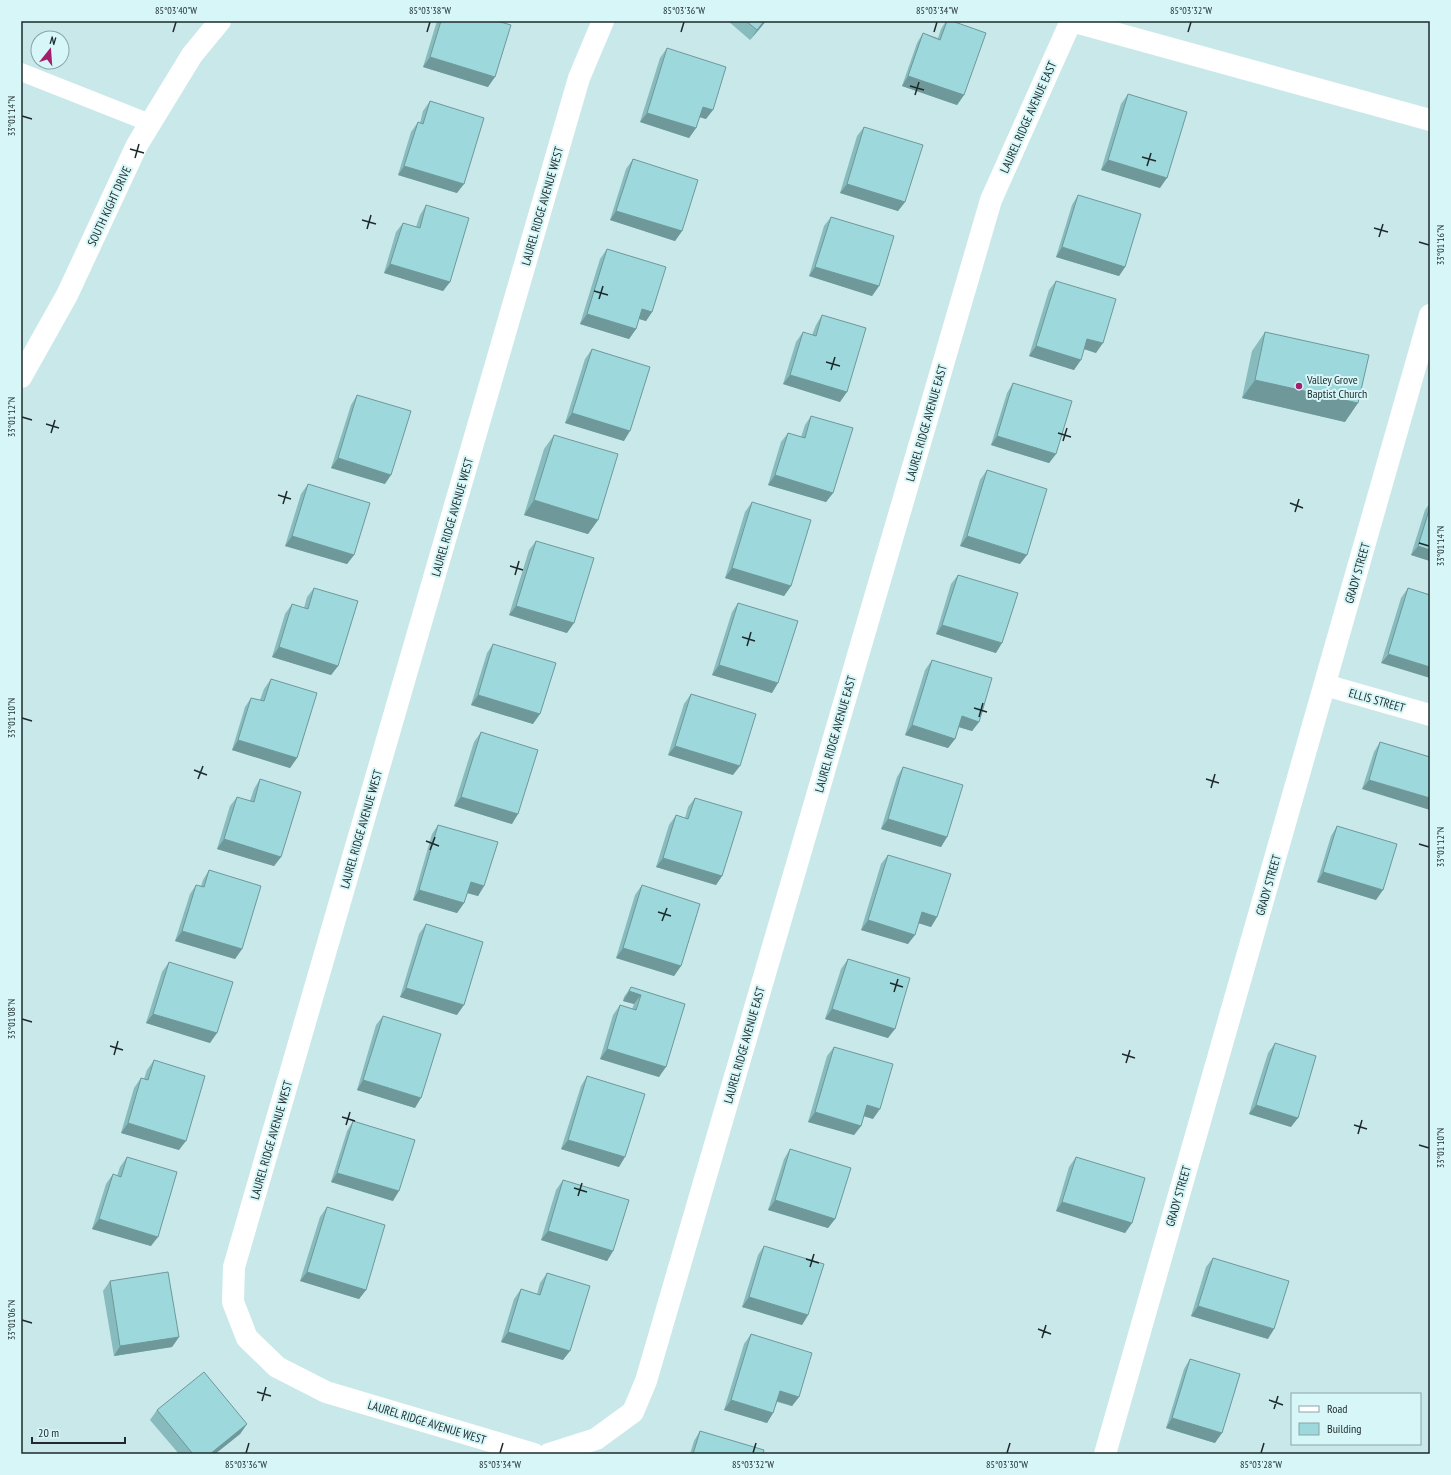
<svg xmlns="http://www.w3.org/2000/svg" width="1451" height="1475" viewBox="0 0 1451 1475" font-family="'PT Sans Narrow',sans-serif">
	<style>
		.lines { fill: none; stroke-linecap: round; stroke-linejoin: round }
		.service { stroke: #fff; stroke-width: 18 }
		.minor { stroke: #fff; stroke-width: 22 }
		.wall { fill: #87bbbd }
		.shaded-wall { fill: #6e989a }
		.building { fill: #9dd9dc; stroke: #6e989a }
		.ticks { fill: none; stroke: #1e2a2b; stroke-width: 1.5 }
		.poi-dot { fill: #a31e6b; stroke: #d6f6f8; stroke-width: 1.5 }
		.labels { text-anchor: middle; dominant-baseline: central; stroke-width: 4; stroke-linejoin: round; paint-order: stroke }
		.street-label { font-size: 12px; fill: #1e2a2b; stroke: #d6f6f8 }
		.poi-label { font-size: 12px; fill: #1e2a2b; stroke: #d6f6f8; text-anchor: start }
		.neatline { fill: none; stroke: #1e2a2b; stroke-width: 1.5 }
		.ticks-label { font-size: 10px; text-anchor: middle; fill: #1e2a2b }
	</style>
	<rect width="100%" height="100%" fill="#c9e8ea"/>
	<g class="lines">
		<path class="service" d="M21,72L150,123"/>
		<path class="minor" d="M1071,21L1430,120
			M21,377L67,295L137,145L192,55L220,21
			M1325,685L1430,715
			M534,1454L326,1392L277,1367L247,1338L233,1302L234,1267L579,78L603,21
			M549,1454L596,1439L633,1412L646,1381L991,200L1071,21
			M1105,1454L1430,315"/>
	</g>
	<path class="wall" d="M437,21H497L488,87L423,67Z
		M728,21H766L750,40Z
		M946,21H952L964,95L957,105L902,86L917,43L923,33L938,38L941,29Z
		M667,48L706,119L699,117L696,128L689,138L640,122L660,58Z
		M1128,94L1160,188L1101,170L1121,104Z
		M430,101L457,193L398,175L411,132L418,122L420,123L423,111Z
		M864,127L905,202L898,211L840,193L857,136Z
		M633,159L682,231L675,241L610,220L626,169Z
		M1078,195L1125,267L1119,276L1056,257L1072,205Z
		M426,205L450,282L443,291L384,273L396,232L403,223L416,227L420,215Z
		M831,217L879,286L872,296L809,276L824,226Z
		M607,249L652,312L646,321L639,319L636,329L629,339L580,324L600,259Z
		M1056,281L1096,353L1084,349L1074,370L1029,356L1049,290Z
		M822,315L840,402L783,384L796,342L803,332L812,335L816,325Z
		M1265,332L1345,422L1242,398L1252,351Z
		M592,349L624,441L565,423L585,359Z
		M1013,383L1056,454L1049,463L991,445L1007,393Z
		M357,395L385,484L331,468L351,405Z
		M811,416L833,493L826,502L768,485L781,442L788,433L801,437L805,425Z
		M554,435L598,520L588,534L524,515L544,449Z
		M987,470L1020,564L960,546L980,480Z
		M308,484L354,555L347,564L285,546L301,494Z
		M752,502L791,586L784,596L725,578L745,512Z
		M1430,503V561L1411,555L1425,510Z
		M536,541L567,633L509,615L529,550Z
		M958,575L996,653L936,634L951,584Z
		M314,588L338,666L331,675L272,657L285,614L292,604L304,608L307,597Z
		M1408,588L1430,595L1381,663L1401,598Z
		M738,603L772,693L712,675L732,612Z
		M493,644L533,724L471,705L487,653Z
		M932,660L979,722L972,731L959,727L955,739L948,748L905,735L925,670Z
		M271,679L297,758L290,768L232,750L245,707L251,698L260,700L264,689Z
		M691,694L733,775L668,755L684,704Z
		M481,732L512,824L454,806L474,742Z
		M1380,742L1430,757L1362,789L1374,752Z
		M903,767L947,837L941,847L881,829L897,777Z
		M260,779L281,857L274,866L217,849L230,806L237,797L250,801L254,789Z
		M695,798L722,876L716,885L656,867L669,825L676,815L685,818L688,807Z
		M438,825L484,886L478,896L467,893L464,903L457,913L413,900L432,834Z
		M1337,826L1376,900L1317,882L1331,836Z
		M888,855L937,917L931,927L918,923L908,944L861,930L881,864Z
		M209,870L242,949L235,959L175,941L190,894L196,885L201,886L203,880Z
		M642,885L681,966L674,976L616,958L635,895Z
		M426,924L457,1015L400,997L419,934Z
		M848,959L888,1038L825,1019L841,969Z
		M169,962L210,1043L146,1023L162,972Z
		M631,987L685,1004L659,1077L600,1059L613,1015L620,1005L632,1009L634,1004L623,1001L624,997Z
		M383,1016L415,1108L357,1090L376,1025Z
		M1275,1043L1291,1127L1249,1114L1268,1053Z
		M834,1047L873,1119L864,1116L861,1126L854,1135L808,1122L827,1056Z
		M154,1060L179,1150L121,1133L134,1088L141,1078L144,1079L147,1070Z
		M587,1076L619,1167L561,1149L581,1086Z
		M353,1121L393,1201L331,1182L347,1131Z
		M790,1149L835,1219L828,1228L768,1210L784,1159Z
		M127,1157L151,1246L92,1229L106,1184L113,1174L117,1176L120,1167Z
		M1076,1157L1132,1223L1125,1233L1056,1211L1069,1167Z
		M563,1180L613,1251L607,1261L541,1240L556,1190Z
		M327,1207L366,1290L359,1299L300,1281L320,1217Z
		M764,1246L808,1315L802,1325L742,1307L758,1255Z
		M1213,1258L1268,1339L1191,1316L1206,1267Z
		M547,1273L563,1360L501,1342L514,1299L521,1289L537,1294L540,1283Z
		M110,1281L179,1337L172,1347L114,1356L103,1291Z
		M751,1334L799,1397L792,1406L777,1402L773,1413L767,1423L724,1410L744,1344Z
		M1190,1359L1215,1443L1166,1428L1184,1369Z
		M157,1410L247,1424L240,1434L215,1454H179L150,1420Z
		M700,1431L763,1454H690L694,1441Z"/>
	<path class="shaded-wall" d="M764,21H766L750,40L757,30Z
		M430,57L495,77L488,87L423,67Z
		M908,76L964,95L957,105L902,86Z
		M703,107L713,110L706,119L696,116Z
		M647,113L696,128L689,138L640,122Z
		M1108,160L1167,178L1160,188L1101,170Z
		M404,166L464,184L457,193L398,175Z
		M847,184L905,202L898,211L840,193Z
		M616,211L682,231L675,241L610,220Z
		M1062,247L1125,267L1119,276L1056,257Z
		M390,264L450,282L443,291L384,273Z
		M815,267L879,286L872,296L809,276Z
		M642,309L652,312L646,321L636,318Z
		M587,314L636,329L629,339L580,324Z
		M1087,339L1103,343L1096,353L1081,348Z
		M1036,346L1081,360L1074,370L1029,356Z
		M790,375L847,392L840,402L783,384Z
		M1255,380L1358,403L1345,422L1242,398Z
		M572,413L630,431L624,441L565,423Z
		M997,436L1056,454L1049,463L991,445Z
		M338,458L391,475L385,484L331,468Z
		M775,475L833,493L826,502L768,485Z
		M534,500L598,520L588,534L524,515Z
		M292,536L354,555L347,564L285,546Z
		M967,536L1027,555L1020,564L960,546Z
		M1418,546L1430,550V561L1411,555Z
		M732,568L791,586L784,596L725,578Z
		M516,606L574,623L567,633L509,615Z
		M942,625L1002,643L996,653L936,634Z
		M279,647L338,666L331,675L272,657Z
		M1388,654L1430,667V678L1381,663Z
		M719,665L778,683L772,693L712,675Z
		M478,695L540,714L533,724L471,705Z
		M962,716L979,722L972,731L955,726Z
		M912,725L955,739L948,748L905,735Z
		M238,740L297,758L290,768L232,750Z
		M675,746L740,766L733,775L668,755Z
		M1369,780L1430,798V810L1362,789Z
		M461,797L518,814L512,824L454,806Z
		M888,819L947,837L941,847L881,829Z
		M224,839L281,857L274,866L217,849Z
		M663,858L722,876L716,885L656,867Z
		M1323,872L1383,890L1376,900L1317,882Z
		M471,882L484,886L478,896L464,892Z
		M419,890L464,903L457,913L413,900Z
		M922,912L937,917L931,927L915,922Z
		M868,920L915,935L908,944L861,930Z
		M182,931L242,949L235,959L175,941Z
		M623,948L681,966L674,976L616,958Z
		M406,988L464,1005L457,1015L400,997Z
		M629,991L641,995L634,1004L623,1001Z
		M832,1009L895,1029L888,1038L825,1019Z
		M153,1014L217,1033L210,1043L146,1023Z
		M607,1049L666,1067L659,1077L600,1059Z
		M363,1080L421,1098L415,1108L357,1090Z
		M867,1105L880,1109L873,1119L860,1115Z
		M1256,1105L1298,1118L1291,1127L1249,1114Z
		M815,1112L861,1126L854,1135L808,1122Z
		M128,1123L186,1141L179,1150L121,1133Z
		M568,1140L625,1157L619,1167L561,1149Z
		M337,1173L399,1191L393,1201L331,1182Z
		M775,1200L835,1219L828,1228L768,1210Z
		M1062,1202L1132,1223L1125,1233L1056,1211Z
		M99,1219L158,1237L151,1246L92,1229Z
		M548,1231L613,1251L607,1261L541,1240Z
		M307,1272L366,1290L359,1299L300,1281Z
		M749,1297L808,1315L802,1325L742,1307Z
		M1198,1306L1274,1329L1268,1339L1191,1316Z
		M508,1332L570,1351L563,1360L501,1342Z
		M179,1337L172,1347L114,1356L120,1346Z
		M780,1391L799,1397L792,1406L774,1400Z
		M731,1400L773,1413L767,1423L724,1410Z
		M1172,1418L1222,1433L1215,1443L1166,1428Z
		M247,1424L240,1434L215,1454H210Z"/>
	<path class="building" d="M441,21H497L511,25L495,77L430,57Z
		M746,21H764L757,30Z
		M947,21H952L986,33L964,95L908,76L923,33L940,40Z
		M667,48L726,67L713,110L703,107L696,128L647,113Z
		M1128,94L1187,112L1167,178L1108,160Z
		M430,101L484,118L464,184L404,166L418,122L423,124Z
		M864,127L923,145L905,202L847,184Z
		M633,159L698,180L682,231L616,211Z
		M1078,195L1141,214L1125,267L1062,247Z
		M426,205L469,218L450,282L390,264L403,223L420,228Z
		M831,217L894,236L879,286L815,267Z
		M607,249L666,267L652,312L642,309L636,329L587,314Z
		M1056,281L1116,299L1103,343L1087,339L1081,360L1036,346Z
		M822,315L866,328L847,392L790,375L803,332L816,336Z
		M1265,332L1369,355L1358,403L1255,380Z
		M592,349L650,367L630,431L572,413Z
		M1013,383L1072,401L1056,454L997,436Z
		M357,395L411,411L391,475L338,458Z
		M811,416L853,428L833,493L775,475L788,433L805,438Z
		M554,435L618,454L598,520L534,500Z
		M987,470L1047,489L1027,555L967,536Z
		M308,484L370,503L354,555L292,536Z
		M752,502L811,520L791,586L732,568Z
		M1430,507V550L1418,546Z
		M536,541L594,558L574,623L516,606Z
		M958,575L1018,593L1002,643L942,625Z
		M314,588L358,601L338,666L279,647L292,604L308,609Z
		M1408,588L1430,595V667L1388,654Z
		M738,603L798,621L778,683L719,665Z
		M493,644L556,663L540,714L478,695Z
		M932,660L992,678L979,722L962,716L955,739L912,725Z
		M271,679L317,693L297,758L238,740L251,698L264,701Z
		M691,694L756,714L740,766L675,746Z
		M481,732L538,750L518,814L461,797Z
		M1380,742L1430,757V798L1369,780Z
		M903,767L963,785L947,837L888,819Z
		M260,779L301,792L281,857L224,839L237,797L254,802Z
		M695,798L742,812L722,876L663,858L676,815L688,819Z
		M438,825L498,842L484,886L471,882L464,903L419,890Z
		M1337,826L1397,844L1383,890L1323,872Z
		M888,855L951,874L937,917L922,912L915,935L868,920Z
		M209,870L261,886L242,949L182,931L196,885L204,887Z
		M642,885L700,904L681,966L623,948Z
		M426,924L483,942L464,1005L406,988Z
		M848,959L910,978L895,1029L832,1009Z
		M169,962L233,982L217,1033L153,1014Z
		M631,987L685,1004L666,1067L607,1049L620,1005L636,1010L641,995L629,991Z
		M383,1016L441,1034L421,1098L363,1080Z
		M1275,1043L1316,1056L1298,1118L1256,1105Z
		M834,1047L893,1064L880,1109L867,1105L861,1126L815,1112Z
		M154,1060L205,1076L186,1141L128,1123L141,1078L148,1080Z
		M587,1076L645,1094L625,1157L568,1140Z
		M353,1121L415,1140L399,1191L337,1173Z
		M790,1149L851,1168L835,1219L775,1200Z
		M127,1157L177,1172L158,1237L99,1219L113,1174L121,1177Z
		M1076,1157L1145,1178L1132,1223L1062,1202Z
		M563,1180L629,1200L613,1251L548,1231Z
		M327,1207L385,1225L366,1290L307,1272Z
		M764,1246L824,1264L808,1315L749,1297Z
		M1213,1258L1289,1281L1274,1329L1198,1306Z
		M168,1272L179,1337L120,1346L110,1281Z
		M547,1273L590,1286L570,1351L508,1332L521,1289L540,1295Z
		M751,1334L812,1353L799,1397L780,1391L773,1413L731,1400Z
		M1190,1359L1240,1374L1222,1433L1172,1418Z
		M204,1372L247,1424L210,1454H193L157,1410Z
		M700,1431L764,1450L763,1454H693Z"/>
	<path class="ticks" d="M173,32L176,22M427,32L430,22M681,32L684,22M934,32L937,22M1188,32L1191,22M910,86L924,90M915,95L919,82M22,116L32,119M130,149L144,153M1142,157L1156,161M135,158L139,144M1147,166L1151,153M362,220L376,224M1374,228L1388,232M367,229L371,215M1379,237L1383,224M1419,242L1429,245M594,291L608,295M599,299L603,286M826,362L840,366M831,370L835,357M22,417L32,420M46,424L59,428M51,433L55,420M1058,433L1071,437M1063,441L1067,428M278,495L291,499M1290,503L1303,508M283,504L287,491M1295,512L1299,499M1419,543L1429,546M510,566L523,570M515,575L519,561M742,637L755,641M747,646L751,632M974,708L987,712M979,717L983,703M22,718L32,721M194,770L207,775M198,779L203,766M1206,779L1219,783M1211,788L1215,774M426,841L439,846M1419,844L1429,847M430,850L435,837M658,912L671,916M662,921L667,908M890,983L903,987M894,992L898,979M22,1019L32,1022M110,1046L123,1050M1122,1054L1135,1058M114,1055L118,1041M1126,1063L1130,1050M342,1117L355,1121M346,1125L350,1112M1354,1125L1367,1129M1358,1134L1362,1120M1419,1145L1429,1148M574,1188L587,1192M578,1196L582,1183M806,1259L819,1263M810,1267L814,1254M22,1320L32,1323M1038,1329L1051,1334M1042,1338L1046,1325M257,1392L271,1396M1269,1400L1283,1405M262,1401L266,1387M1274,1409L1278,1396M246,1453L249,1443M500,1453L503,1443M753,1453L756,1443M1007,1453L1010,1443M1261,1453L1264,1443"/>
	<circle class="poi-dot" cx="1299" cy="386" r="4"/>
	<g class="labels">
		<g class="street-label">
			<text transform="translate(1028 117) rotate(-66)">LAUREL RIDGE AVENUE EAST</text>
			<text transform="translate(109 206) rotate(-65)">SOUTH KIGHT DRIVE</text>
			<text transform="translate(542 206) rotate(-74)">LAUREL RIDGE AVENUE WEST</text>
			<text transform="translate(926 423) rotate(-74)">LAUREL RIDGE AVENUE EAST</text>
			<text transform="translate(452 517) rotate(-74)">LAUREL RIDGE AVENUE WEST</text>
			<text transform="translate(1357 573) rotate(-74)">GRADY STREET</text>
			<text transform="translate(1377 700) rotate(16)">ELLIS STREET</text>
			<text transform="translate(835 734) rotate(-74)">LAUREL RIDGE AVENUE EAST</text>
			<text transform="translate(361 829) rotate(-74)">LAUREL RIDGE AVENUE WEST</text>
			<text transform="translate(1268 885) rotate(-74)">GRADY STREET</text>
			<text transform="translate(744 1045) rotate(-74)">LAUREL RIDGE AVENUE EAST</text>
			<text transform="translate(271 1140) rotate(-74)">LAUREL RIDGE AVENUE WEST</text>
			<text transform="translate(1178 1196) rotate(-74)">GRADY STREET</text>
			<text transform="translate(427 1422) rotate(17)">LAUREL RIDGE AVENUE WEST</text>
		</g>
		<g class="poi-label">
			<text x="1307" y="379">Valley Grove<tspan x="1307" dy="14">Baptist Church</tspan></text>
		</g>
	</g>
	<rect width="1451" height="1475" fill="none" stroke="#d6f6f8" stroke-width="44"/>
	<rect x="1291" y="1393" width="130" height="52" fill="#d6f6f8" stroke="#8ca4a6"/>
	<rect x="1299" y="1406" width="20" height="6" fill="#ffffff" stroke="#8ca4a6"/>
	<text x="1327" y="1413" font-size="12" fill="#1e2a2b">Road</text>
	<rect x="1299" y="1423" width="20" height="12" fill="#9dd9dc" stroke="#8ca4a6"/>
	<text x="1327" y="1433" font-size="12" fill="#1e2a2b">Building</text>
	<g transform="translate(50 50) rotate(17)"><circle r="19" fill="#d6f6f8" stroke="#8ca4a6"/>
	<path d="M0-3L7 15L0 10L-7 15Z" fill="#a31e6b"/>
	<text y="-6" font-size="11" font-weight="bold" text-anchor="middle" fill="#1e2a2b">N</text>
	</g>
	<path d="M32 1437v6h93v-6" fill="none" stroke="#1e2a2b" stroke-width="2"/>
	<text x="38" y="1437" font-size="12" fill="#1e2a2b" stroke="#d6f6f8" stroke-width="3" paint-order="stroke">20 m</text>
	<rect x="22" y="22" width="1407" height="1431" class="neatline"/>
	<g class="ticks-label">
		<text x="176" y="14">85°03'40"W</text>
		<text x="430" y="14">85°03'38"W</text>
		<text x="684" y="14">85°03'36"W</text>
		<text x="937" y="14">85°03'34"W</text>
		<text x="1191" y="14">85°03'32"W</text>
		<text transform="translate(11 116) rotate(-90)" y="4">33°01'14"N</text>
		<text transform="translate(1440 245) rotate(-90)" y="4">33°01'16"N</text>
		<text transform="translate(11 417) rotate(-90)" y="4">33°01'12"N</text>
		<text transform="translate(1440 546) rotate(-90)" y="4">33°01'14"N</text>
		<text transform="translate(11 718) rotate(-90)" y="4">33°01'10"N</text>
		<text transform="translate(1440 847) rotate(-90)" y="4">33°01'12"N</text>
		<text transform="translate(11 1019) rotate(-90)" y="4">33°01'08"N</text>
		<text transform="translate(1440 1148) rotate(-90)" y="4">33°01'10"N</text>
		<text transform="translate(11 1320) rotate(-90)" y="4">33°01'06"N</text>
		<text x="246" y="1468">85°03'36"W</text>
		<text x="500" y="1468">85°03'34"W</text>
		<text x="753" y="1468">85°03'32"W</text>
		<text x="1007" y="1468">85°03'30"W</text>
		<text x="1261" y="1468">85°03'28"W</text>
	</g>
</svg>
